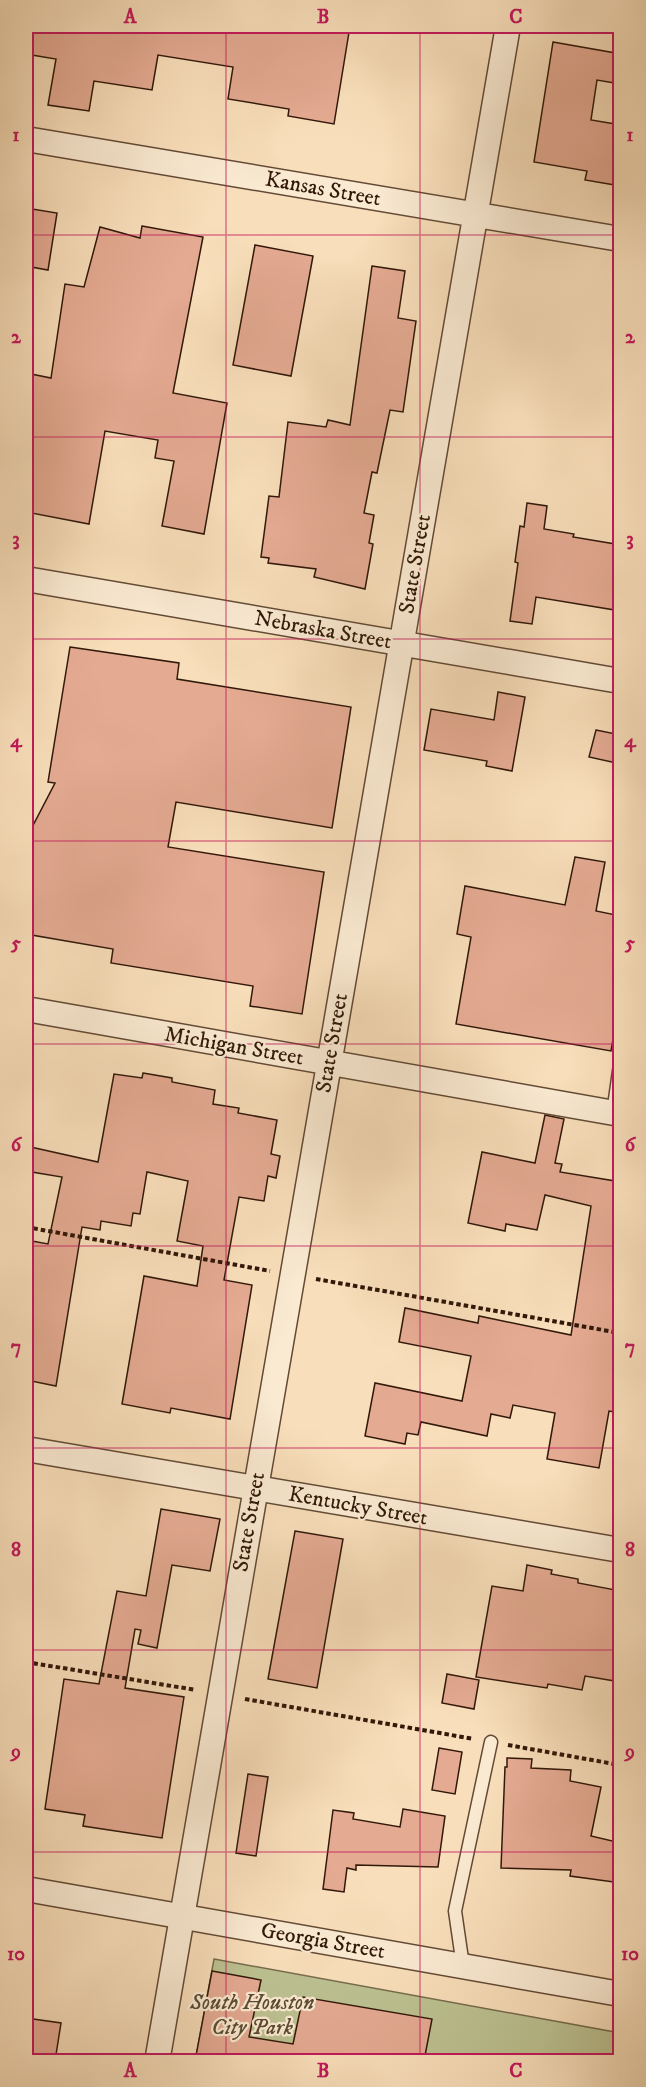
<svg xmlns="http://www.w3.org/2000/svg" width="646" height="2087" viewBox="0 0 646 2087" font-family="'IM FELL DW Pica',serif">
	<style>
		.green { fill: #bcc191; stroke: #766c4d; stroke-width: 1.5 }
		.building { fill: #e4aa92; stroke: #311809; stroke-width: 1.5 }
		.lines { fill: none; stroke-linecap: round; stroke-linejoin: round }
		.lane-casing { stroke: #634a35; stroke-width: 15 }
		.street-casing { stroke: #634a35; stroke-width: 27 }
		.path { stroke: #311809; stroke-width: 4; stroke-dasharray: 4.5 3; stroke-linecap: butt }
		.lane { stroke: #faead2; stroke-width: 12 }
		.street { stroke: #faead2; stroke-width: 24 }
		.grid { fill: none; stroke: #c2185b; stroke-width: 1.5; stroke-opacity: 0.55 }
		.labels { text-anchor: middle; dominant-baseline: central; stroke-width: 4.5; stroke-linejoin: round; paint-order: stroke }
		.street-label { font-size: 22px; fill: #311809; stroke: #faead2 }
		.park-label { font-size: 22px; font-style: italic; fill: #5b4b32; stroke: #faead2 }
		.neatline { fill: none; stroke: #c2185b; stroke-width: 2 }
		.grid-label { font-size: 20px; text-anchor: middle; font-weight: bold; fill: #c2185b }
	</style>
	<rect width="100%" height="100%" fill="#f8deba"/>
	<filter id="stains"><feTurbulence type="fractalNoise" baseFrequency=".00333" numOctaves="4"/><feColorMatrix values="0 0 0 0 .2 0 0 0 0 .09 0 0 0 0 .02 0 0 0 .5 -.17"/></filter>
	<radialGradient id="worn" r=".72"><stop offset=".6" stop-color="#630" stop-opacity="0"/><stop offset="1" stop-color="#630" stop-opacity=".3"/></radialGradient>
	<path class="green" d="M214,1959L620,2033V2061L195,2062Z"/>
	<path class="building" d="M26,26H350L334,124L288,116L289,109L228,99L233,67L158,55L152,90L94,81L89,111L48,105L56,59L26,54Z
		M553,42L621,54V84L597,80L591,120L621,125V186L585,180L587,171L534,162Z
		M26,208L57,213L48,270L26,266Z
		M142,226L203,237L173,393L227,403L204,534L162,526L174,461L155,458L158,440L105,431L89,524L26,512V373L51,378L65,284L84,287L100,227L140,238Z
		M255,245L313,256L291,376L233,365Z
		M372,266L405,271L398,318L416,321L403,412L390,410L377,473L372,472L364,513L374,515L369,543L373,544L365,589L314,577L316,569L268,563L269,558L261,557L269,496L279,497L288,422L326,427L328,420L350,425Z
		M527,503L547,506L544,529L574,534L573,537L621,545V611L536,597L532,624L510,621L518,563L515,562L520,526L524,527Z
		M70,647L179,663L177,679L351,707L332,828L176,802L168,847L324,872L302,1014L250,1006L253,986L111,963L113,949L26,934V839L55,783L48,782Z
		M498,692L525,697L512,771L486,766L487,761L424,750L431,709L494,720Z
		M596,730L621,735V764L589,757Z
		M575,857L605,862L596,911L621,916V994L611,1051L456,1024L471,937L457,934L465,886L565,905Z
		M143,1073L172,1078V1082L215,1090L213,1104L239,1108L238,1113L277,1120L271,1154L280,1156L276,1178L268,1176L264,1201L239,1197L224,1280L252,1285L230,1419L171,1408L170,1413L122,1404L144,1276L197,1286L203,1246L177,1241L188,1181L147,1172L140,1214L133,1213L131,1226L101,1221L100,1230L82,1227L56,1386L26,1380V1240L48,1244L62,1177L26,1171V1146L98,1162L114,1074L142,1078Z
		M545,1115L564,1119L555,1163L562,1164L560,1172L621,1182V1413L609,1411L599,1468L547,1459L555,1413L513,1405L510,1418L491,1414L487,1436L421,1422L418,1435L407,1433L405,1444L365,1436L375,1383L462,1401L471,1356L399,1342L405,1308L478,1323L479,1316L571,1335L591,1206L545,1195L537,1230L506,1224L505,1231L468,1223L482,1152L535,1163Z
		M161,1509L220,1519L210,1571L172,1565L157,1648L138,1644L141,1630L135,1629L125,1688L184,1697L162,1838L83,1826L85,1815L45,1809L64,1679L99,1684L117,1591L146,1596Z
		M295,1531L343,1539L317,1688L268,1679Z
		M527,1565L552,1570L551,1574L578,1579V1583L621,1591V1682L585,1676L582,1690L548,1684L547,1688L476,1677L492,1586L523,1591Z
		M447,1674L479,1680L474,1709L442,1703Z
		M439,1748L462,1752L455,1794L432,1790Z
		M507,1758L532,1759L531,1768L571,1770L570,1781L601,1787L591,1836L621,1843V1883L570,1876L571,1870L501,1868L505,1767H507Z
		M248,1774L268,1777L256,1856L236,1853Z
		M403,1809L445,1816L438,1867L356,1865V1870L347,1868L344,1892L323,1889L333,1810L354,1813L353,1819L400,1827Z
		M212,1971L261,1980L249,2037L293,2044L303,1997L432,2019L424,2061H195Z
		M26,2018L61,2023L55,2061H26Z"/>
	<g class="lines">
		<defs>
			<path id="lane" d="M613,1113L620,1064
				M463,1966L455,1911L491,1742"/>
			<path id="street" d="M26,139L620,239
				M26,579L620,681
				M26,1009L620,1114
				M26,1449L620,1550
				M26,1889L620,1994
				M157,2062L508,26"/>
		</defs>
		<use href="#lane" class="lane-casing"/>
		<use href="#street" class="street-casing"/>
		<path class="path" d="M26,1227L270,1271
			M316,1279L620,1333
			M26,1662L196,1690
			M245,1699L474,1739
			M508,1745L620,1765"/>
		<use href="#lane" class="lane"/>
		<use href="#street" class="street"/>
	</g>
	<path class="grid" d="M226,26V2062M420,26V2062M26,235H620M26,437H620M26,639H620M26,841H620M26,1044H620M26,1246H620M26,1448H620M26,1650H620M26,1852H620"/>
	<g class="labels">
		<g class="street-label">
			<text transform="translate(323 189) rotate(10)">Kansas Street</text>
			<text transform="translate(415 564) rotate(-80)">State Street</text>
			<text transform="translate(323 630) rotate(10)">Nebraska Street</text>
			<text transform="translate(332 1043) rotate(-80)">State Street</text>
			<text transform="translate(234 1046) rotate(10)">Michigan Street</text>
			<text transform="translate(358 1506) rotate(10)">Kentucky Street</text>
			<text transform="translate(249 1522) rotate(-80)">State Street</text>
			<text transform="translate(323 1941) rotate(10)">Georgia Street</text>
		</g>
		<g class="park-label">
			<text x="252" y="2002">South Houston<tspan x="252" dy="25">City Park</tspan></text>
		</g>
	</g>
	<rect width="646" height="2087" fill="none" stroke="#f8deba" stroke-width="66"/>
	<rect x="33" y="33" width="580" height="2021" class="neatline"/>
	<g class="grid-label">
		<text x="130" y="23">A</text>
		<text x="323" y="23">B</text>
		<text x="516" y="23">C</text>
		<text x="16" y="141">1</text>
		<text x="630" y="141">1</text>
		<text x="16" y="343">2</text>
		<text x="630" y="343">2</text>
		<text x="16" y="545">3</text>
		<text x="630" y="545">3</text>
		<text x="16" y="747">4</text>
		<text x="630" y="747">4</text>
		<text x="16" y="949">5</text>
		<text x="630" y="949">5</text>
		<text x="16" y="1151">6</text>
		<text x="630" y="1151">6</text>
		<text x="16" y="1353">7</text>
		<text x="630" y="1353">7</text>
		<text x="16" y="1556">8</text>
		<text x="630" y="1556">8</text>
		<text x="16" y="1758">9</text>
		<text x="630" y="1758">9</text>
		<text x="16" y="1960">10</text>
		<text x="630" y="1960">10</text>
		<text x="130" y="2077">A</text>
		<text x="323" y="2077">B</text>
		<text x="516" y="2077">C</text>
	</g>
	<rect width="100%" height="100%" filter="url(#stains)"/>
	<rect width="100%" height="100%" fill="url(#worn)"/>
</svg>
